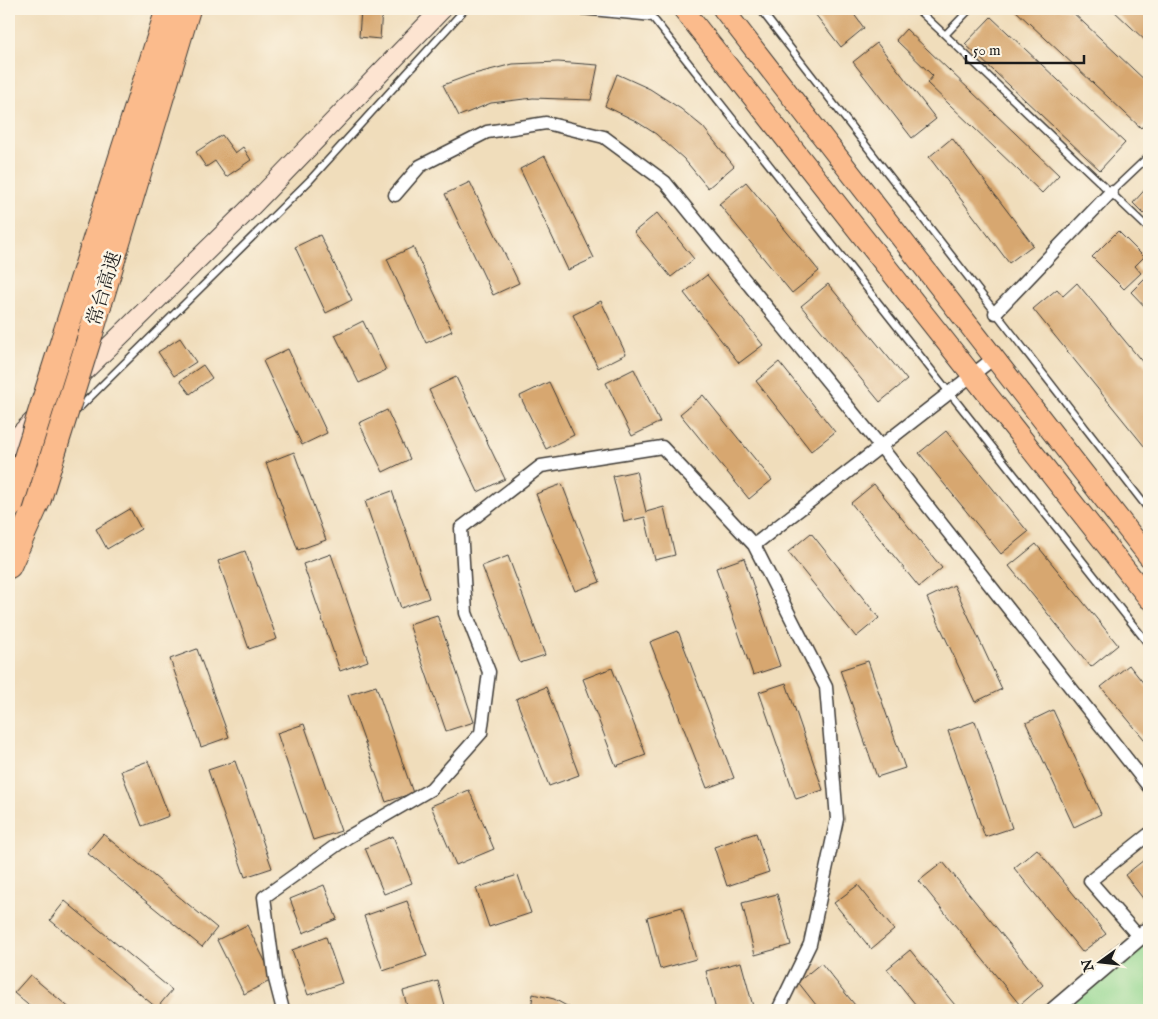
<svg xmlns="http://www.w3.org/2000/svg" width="1158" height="1019" viewBox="0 0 1158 1019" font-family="'IM FELL English','Noto Serif SC',serif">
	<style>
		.green { fill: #93d790; stroke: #587a56 }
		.building { fill: #d7a76f }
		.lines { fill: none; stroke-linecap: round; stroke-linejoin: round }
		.service-casing { stroke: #3c3934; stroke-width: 9 }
		.minor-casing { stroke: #3c3934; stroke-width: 15 }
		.tertiary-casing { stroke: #3c3934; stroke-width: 19 }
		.secondary-casing { stroke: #3c3934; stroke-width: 21 }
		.primary-casing { stroke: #3c3934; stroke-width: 22 }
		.motorway-casing { stroke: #3c3934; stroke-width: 26 }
		.service { stroke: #fff; stroke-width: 6 }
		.minor { stroke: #fff; stroke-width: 12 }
		.tertiary { stroke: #fff; stroke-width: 16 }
		.secondary { stroke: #fde4d1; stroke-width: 19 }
		.primary { stroke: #fbbb8c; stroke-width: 20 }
		.motorway { stroke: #fbbb8c; stroke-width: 24 }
		.motorway-bridge-casing { stroke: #3c3934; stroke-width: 26; stroke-linecap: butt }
		.motorway-bridge { stroke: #fbbb8c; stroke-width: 24 }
		.labels { text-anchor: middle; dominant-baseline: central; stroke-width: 5; stroke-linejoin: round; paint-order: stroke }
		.street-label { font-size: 19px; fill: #1c1c1c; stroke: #fcf5e5 }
	</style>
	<rect width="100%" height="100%" fill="#fcf5e5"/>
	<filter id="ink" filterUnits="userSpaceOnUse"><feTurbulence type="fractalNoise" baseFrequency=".02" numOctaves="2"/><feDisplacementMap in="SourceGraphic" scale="10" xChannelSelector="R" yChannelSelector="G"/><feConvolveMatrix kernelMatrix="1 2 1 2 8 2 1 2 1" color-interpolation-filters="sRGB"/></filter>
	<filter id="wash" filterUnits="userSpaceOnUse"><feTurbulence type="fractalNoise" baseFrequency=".0096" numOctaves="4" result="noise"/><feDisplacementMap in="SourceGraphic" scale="20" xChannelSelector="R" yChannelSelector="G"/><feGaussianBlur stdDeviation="1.12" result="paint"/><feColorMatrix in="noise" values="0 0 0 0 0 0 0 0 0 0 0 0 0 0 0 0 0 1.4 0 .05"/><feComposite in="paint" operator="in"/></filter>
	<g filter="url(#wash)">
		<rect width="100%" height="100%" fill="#f0ddbb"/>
		<path class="green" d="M1149,939V1010H1062Z"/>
		<g id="blocks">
			<path class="building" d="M361,9H382L380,39L359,37Z
				M811,9H850L864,28L841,47Z
				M1014,9H1069L1149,84V119L1141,128Z
				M1112,9H1149V44Z
				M991,17L1125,143L1100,170L965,44Z
				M906,29L1059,175L1042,193L927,83L933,76L896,40Z
				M877,43L936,119L912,138L853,62Z
				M558,62L598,65L591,100L533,98L491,103L459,116L443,85L470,75L513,64Z
				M617,74L650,89L681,109L703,127L734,166L708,188L684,159L656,134L634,120L605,106Z
				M222,135L235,153L243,147L251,160L226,177L215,161L206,167L196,152Z
				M952,138L1033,245L1009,263L929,157Z
				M545,156L594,258L568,270L520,169Z
				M470,182L519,283L493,295L445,194Z
				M746,182L819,271L792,293L719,204Z
				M1149,185V219L1133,203Z
				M657,213L694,259L671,277L634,232Z
				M1118,231L1144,257L1135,266L1141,273L1124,289L1092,257Z
				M320,235L352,300L326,313L295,247Z
				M413,247L452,331L426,343L387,259Z
				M1149,274V311L1131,292Z
				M707,275L763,345L739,363L684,293Z
				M1077,283L1149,370V399L1147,401L1149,404V452L1033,309L1057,289L1063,296Z
				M828,284L907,380L880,402L801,306Z
				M601,301L626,354L598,368L573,315Z
				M363,321L386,370L359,383L335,335Z
				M180,338L196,362L174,376L158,352Z
				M288,349L327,433L302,445L263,361Z
				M779,362L835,432L811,451L756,381Z
				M203,365L212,378L190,394L180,381Z
				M634,369L660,422L632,436L606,383Z
				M456,377L505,479L478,492L429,390Z
				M549,382L574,435L546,449L520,396Z
				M703,395L772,480L749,499L680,414Z
				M387,410L410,459L383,472L359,423Z
				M946,431L1028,532L1001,554L919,453Z
				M294,452L326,540L298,550L266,463Z
				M636,471L646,512L664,507L675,555L655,560L645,517L624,522L613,476Z
				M562,484L600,582L575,591L536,494Z
				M874,484L942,568L919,587L851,503Z
				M392,491L429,598L401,608L365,501Z
				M130,509L141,529L107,549L96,529Z
				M811,533L879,618L856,637L788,552Z
				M1036,544L1118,645L1091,667L1009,566Z
				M245,551L277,639L249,649L218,561Z
				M331,554L368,661L340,671L303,564Z
				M508,556L545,655L520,663L482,566Z
				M744,558L780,666L753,675L716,568Z
				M954,585L1002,689L975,702L927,598Z
				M437,615L474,722L446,731L409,624Z
				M678,631L734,778L707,788L650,642Z
				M197,649L229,737L201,747L170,659Z
				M868,661L905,768L877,777L840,670Z
				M1129,665L1149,690V745L1101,687Z
				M612,668L646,755L616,766L583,679Z
				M786,683L823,790L796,799L759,692Z
				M376,686L413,793L386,802L348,695Z
				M546,687L579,775L549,786L516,699Z
				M1053,710L1101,814L1074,827L1026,723Z
				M975,721L1012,828L985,837L948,731Z
				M304,724L341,831L313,840L277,733Z
				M148,761L169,816L142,826L121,771Z
				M235,761L272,868L245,877L208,770Z
				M469,790L494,849L456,865L431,806Z
				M756,833L769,872L727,886L714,847Z
				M103,834L217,928L202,947L87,853Z
				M393,836L412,883L384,894L365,848Z
				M1037,849L1106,934L1082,952L1014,868Z
				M1149,856V898L1145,901L1125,875Z
				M943,862L1043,985L1020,1005L919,881Z
				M518,875L531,913L489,927L476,888Z
				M324,885L337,919L303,933L290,899Z
				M858,885L894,930L871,949L834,903Z
				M777,894L791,945L755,955L742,903Z
				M65,901L172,990L157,1008L50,920Z
				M407,901L427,956L383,971L364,916Z
				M682,907L696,959L660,969L647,917Z
				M247,925L274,979L244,994L217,940Z
				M326,937L342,983L308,995L292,950Z
				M910,950L959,1010H920L887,969Z
				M741,962L754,1010H716L706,971Z
				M821,963L859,1010H820L798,982Z
				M30,975L72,1010H34L14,993Z
				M438,981L446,1010H408L403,991Z
				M533,994L554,999L574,1010H531Z"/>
		</g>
	</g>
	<g filter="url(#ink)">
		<use href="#blocks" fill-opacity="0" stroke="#3c3934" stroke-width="1"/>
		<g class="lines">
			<defs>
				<path id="service" d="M561,9L653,18L1149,645
					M760,9L1149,510
					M917,9L945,35
					M970,9L945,35L1149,229
					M1111,192L1149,156
					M75,412L310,180L465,9"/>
				<path id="minor" d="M395,195L420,166L487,132L546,123L604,137L665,182L881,447L1149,787
					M995,313L1111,192
					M754,545L994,358
					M1139,937L1090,881L1149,834
					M283,1010L275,979L264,897L348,837L431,789L481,733L489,672L466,613L461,528L541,466L662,447L754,545L826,687L837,819L810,944L778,1010"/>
				<path id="tertiary" d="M1054,1010L1149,929"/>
				<path id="secondary" d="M9,445L248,210L442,9"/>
				<path id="primary" d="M683,9L1149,599
					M723,9L1149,557"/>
				<path id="motorway" d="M91,333L188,9
					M63,340L168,9
					M9,566L39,499"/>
			</defs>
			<use href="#service" class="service-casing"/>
			<use href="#minor" class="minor-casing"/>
			<use href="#tertiary" class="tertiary-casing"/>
			<use href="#secondary" class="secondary-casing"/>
			<use href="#primary" class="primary-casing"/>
			<use href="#motorway" class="motorway-casing"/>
			<use href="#service" class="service"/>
			<use href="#minor" class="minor"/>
			<use href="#tertiary" class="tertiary"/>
			<use href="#secondary" class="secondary"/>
			<use href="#primary" class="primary"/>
			<use href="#motorway" class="motorway"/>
			<defs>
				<path id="motorway-bridge" d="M39,499L91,333
					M11,505L63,340"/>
			</defs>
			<use href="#motorway-bridge" class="motorway-bridge-casing"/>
			<use href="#motorway-bridge" class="motorway-bridge"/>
		</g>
	</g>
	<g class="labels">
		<g class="street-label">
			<text transform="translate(105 289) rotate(-73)">常台高速</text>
		</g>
	</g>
	<rect width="1158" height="1019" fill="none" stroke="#fcf5e5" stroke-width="30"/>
	<g transform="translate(1100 962) rotate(255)" stroke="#fcf5e5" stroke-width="4" paint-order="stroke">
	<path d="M0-4L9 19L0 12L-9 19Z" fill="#1c1c1c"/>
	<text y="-8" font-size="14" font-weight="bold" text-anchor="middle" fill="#1c1c1c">N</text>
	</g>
	<path d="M966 55v8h118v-8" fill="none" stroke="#1c1c1c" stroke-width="2.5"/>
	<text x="973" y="55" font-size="15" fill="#1c1c1c" stroke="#fcf5e5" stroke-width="4" paint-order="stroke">50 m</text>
</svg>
